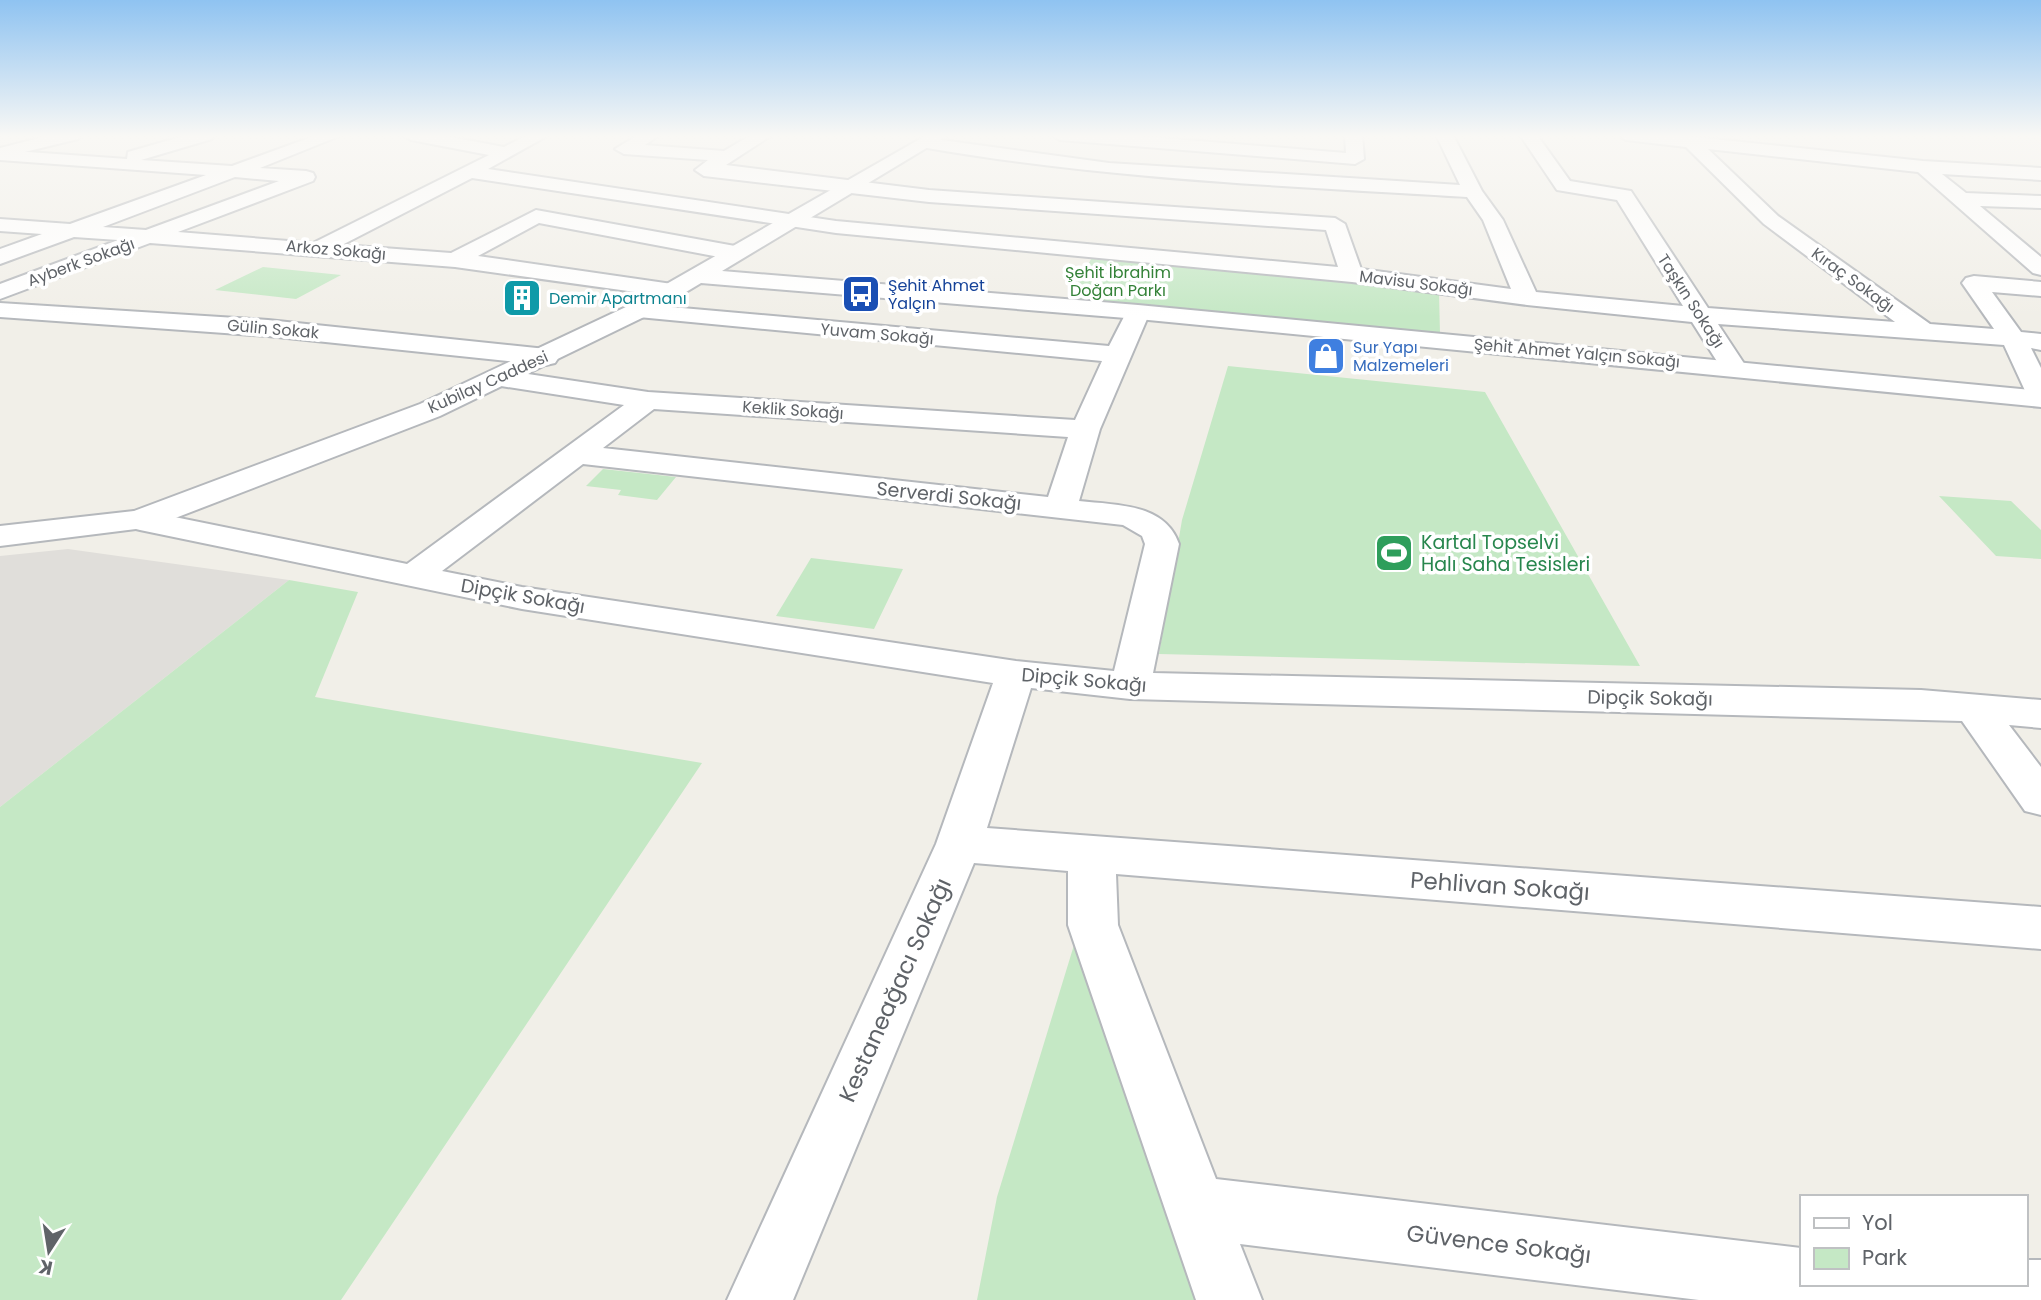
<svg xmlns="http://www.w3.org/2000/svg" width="2041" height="1300" viewBox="0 0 2041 1300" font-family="Poppins,sans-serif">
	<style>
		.industrial { fill: #e0deda }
		.green { fill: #c5e8c5 }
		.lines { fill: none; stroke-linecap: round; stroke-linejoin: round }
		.minor-casing { stroke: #b5b8bc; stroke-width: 4 }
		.tertiary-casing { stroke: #b5b8bc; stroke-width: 4 }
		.minor { fill: #fff; fill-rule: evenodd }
		.tertiary { fill: #fff; fill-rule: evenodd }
		.labels { text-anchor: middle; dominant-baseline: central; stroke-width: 7; stroke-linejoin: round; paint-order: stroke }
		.far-street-label { font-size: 16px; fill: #5f6368; stroke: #fff }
		.far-park-label { font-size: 16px; fill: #348238; stroke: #fff }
		.far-transit-label { font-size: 16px; fill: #164399; stroke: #fff; text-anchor: start }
		.far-culture-label { font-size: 16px; fill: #0d838f; stroke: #fff; text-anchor: start }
		.far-shop-label { font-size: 16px; fill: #366cbe; stroke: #fff; text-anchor: start }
		.street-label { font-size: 19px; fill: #5f6368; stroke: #fff }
		.leisure-label { font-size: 19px; fill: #27864d; stroke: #fff; text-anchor: start }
		.near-street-label { font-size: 23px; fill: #5f6368; stroke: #fff }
	</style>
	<rect width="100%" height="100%" fill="#f1efe8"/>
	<path class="industrial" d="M68,549L289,580L0,807V556Z"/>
	<path class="green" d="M1094,254L1439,292L1440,334L1067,301Z
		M263,267L341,275L296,299L215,290Z
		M1228,366L1485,392L1640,666L1159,654L1182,520Z
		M603,469L676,477L657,500L618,495L621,490L586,486Z
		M1939,496L2011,501L2041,530V559L1996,556Z
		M811,558L903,569L874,629L776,616Z
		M289,580L358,592L315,697L702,763L341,1300H0V807Z
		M1074,945L1204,1300H977L997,1197Z"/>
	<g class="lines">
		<defs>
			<path id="minor" d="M187,135H214L212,139L141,160L232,166L317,135H342L260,168L306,171L313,173L315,177L313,181L178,232L313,243L489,155L411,140L403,135H440L504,147L527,135H549L488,169L836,221L1338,267L1326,230L929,202L704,176L695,170L708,160L624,154L615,149L638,135H659L645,145L724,151L751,135H772L726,165L929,190L1335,218L1345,224L1361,269L1511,289L1483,220L1467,197C1286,186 1106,179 927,148L918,143L927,138L1109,163L1460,185L1436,135H1453L1482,191L1503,220L1536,292L1683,306L1617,200L1557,190L1520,135H1537L1570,181L1631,191L1708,308L1895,322L1764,224L1686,147L1626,140L1618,135H1676L1923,161L2041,168V180L1942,174L1966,193L2041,196V208L1980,206L2041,257V275L2033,273L1918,172L1708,149L1778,216L1930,324L1994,329L1962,283L1966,278L1974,276L2041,282V296L1992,292L2021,332L2041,334V350L2031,348L2041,368V403L2031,401L2027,395L2004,345L1718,324L1747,368L1743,374H1725L1692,322L1527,305L1352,282L836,233L472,178L342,245L451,253L536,210L735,246L746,253L735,260L539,223L478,256L679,285L683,290L679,295L671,297L455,267L150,243L0,299V284L118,240L74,237L0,264V249L42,234L0,231V219L70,224L206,175L0,160V150L127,159L128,152ZM235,177L279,181L146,230L103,227Z
				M1052,135H1126L1346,153L1345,135H1362L1364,159L1355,164L1060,140Z
				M0,303L268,320L546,349L555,351L559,357L555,363L546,365L268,336L0,317Z
				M637,304L1109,346L1129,307H1147L1150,312L1100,429L1079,501C1115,505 1165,503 1179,544L1153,673L1921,690L2041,700V728L2009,725L2041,767V815L2025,811L1962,721L1130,699L1031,688L987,828L2041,907V949L1116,874L1118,925L1216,1179L1801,1248V1284H2025V1260H2041V1300H1699L1240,1244L1262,1300H1196L1068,925V871L974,863L793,1300H727L936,844L993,683L522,609L140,530L128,527L123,520L128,513L140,510L407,564L624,405L501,386L491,384L487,378L491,372L501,370L648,392L1075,420L1102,361L628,316L625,311L628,306ZM654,409L1068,437L1048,497L603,448ZM583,464L1123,525L1142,536L1145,544L1114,671L1016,661L522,587L442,571Z"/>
			<path id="tertiary" d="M51,135H80L78,139L0,158V148Z
				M927,135H948L722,271L1138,305L2041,391V407L1138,319L701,283L646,316L440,416L152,527L0,546V526L134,511L420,404L628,306Z"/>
		</defs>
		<use href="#minor" class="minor-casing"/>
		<use href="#tertiary" class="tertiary-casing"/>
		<use href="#minor" class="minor"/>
		<use href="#tertiary" class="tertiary"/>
	</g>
	<linearGradient id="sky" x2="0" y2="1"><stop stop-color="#8fc3f1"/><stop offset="0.43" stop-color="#f9f8f5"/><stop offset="1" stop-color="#f9f8f5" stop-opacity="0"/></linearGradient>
	<rect width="2041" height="317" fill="url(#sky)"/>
	<defs>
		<symbol id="bus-square" viewBox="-11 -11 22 22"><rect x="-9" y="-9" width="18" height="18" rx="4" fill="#1a4fb4" stroke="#fff"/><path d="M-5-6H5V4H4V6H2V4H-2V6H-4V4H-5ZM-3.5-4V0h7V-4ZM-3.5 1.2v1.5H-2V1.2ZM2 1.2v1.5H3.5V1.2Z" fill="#fff"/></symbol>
		<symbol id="building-square" viewBox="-11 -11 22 22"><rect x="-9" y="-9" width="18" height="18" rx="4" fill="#0f9aa8" stroke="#fff"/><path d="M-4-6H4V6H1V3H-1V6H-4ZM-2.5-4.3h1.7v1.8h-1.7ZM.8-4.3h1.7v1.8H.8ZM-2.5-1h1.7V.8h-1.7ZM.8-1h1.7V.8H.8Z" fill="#fff"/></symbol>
		<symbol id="shop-square" viewBox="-11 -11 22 22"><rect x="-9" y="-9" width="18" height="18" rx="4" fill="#3f7fe0" stroke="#fff"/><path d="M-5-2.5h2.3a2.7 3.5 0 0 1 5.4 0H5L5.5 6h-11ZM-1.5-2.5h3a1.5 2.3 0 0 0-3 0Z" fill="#fff"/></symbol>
		<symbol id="stadium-square" viewBox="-11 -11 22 22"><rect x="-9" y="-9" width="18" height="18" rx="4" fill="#2e9e5b" stroke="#fff"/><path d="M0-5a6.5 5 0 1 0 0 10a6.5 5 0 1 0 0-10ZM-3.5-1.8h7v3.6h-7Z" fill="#fff"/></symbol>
	</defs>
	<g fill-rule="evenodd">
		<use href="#bus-square" x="839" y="272" width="44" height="44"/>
		<use href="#building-square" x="500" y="276" width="44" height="44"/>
		<use href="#shop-square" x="1304" y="334" width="44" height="44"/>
		<use href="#stadium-square" x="1372" y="531" width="44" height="44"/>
	</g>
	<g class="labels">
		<g class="far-street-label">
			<text transform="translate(336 250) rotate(5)">Arkoz Sokağı</text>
			<text transform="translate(81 262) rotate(-20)">Ayberk Sokağı</text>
			<text transform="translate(1853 280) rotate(36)">Kıraç Sokağı</text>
			<text transform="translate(1416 283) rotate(7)">Mavisu Sokağı</text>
			<text transform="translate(1691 301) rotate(57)">Taşkın Sokağı</text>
			<text transform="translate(273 329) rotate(5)">Gülin Sokak</text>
			<text transform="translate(877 334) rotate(5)">Yuvam Sokağı</text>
			<text transform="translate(1577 353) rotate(5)">Şehit Ahmet Yalçın Sokağı</text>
			<text transform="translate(488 382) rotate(-24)">Kubilay Caddesi</text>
			<text transform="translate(793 410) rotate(4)">Keklik Sokağı</text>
		</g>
		<g class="far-park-label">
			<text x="1118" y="272">Şehit İbrahim<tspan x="1118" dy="18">Doğan Parkı</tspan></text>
		</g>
		<g class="far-transit-label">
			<text x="888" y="285">Şehit Ahmet<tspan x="888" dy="18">Yalçın</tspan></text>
		</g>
		<g class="far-culture-label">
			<text x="549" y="298">Demir Apartmanı</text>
		</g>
		<g class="far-shop-label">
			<text x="1353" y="347">Sur Yapı<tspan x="1353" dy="18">Malzemeleri</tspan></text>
		</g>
		<g class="street-label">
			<text transform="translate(949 496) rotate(6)">Serverdi Sokağı</text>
			<text transform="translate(523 596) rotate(10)">Dipçik Sokağı</text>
			<text transform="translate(1084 680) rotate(5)">Dipçik Sokağı</text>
			<text transform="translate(1650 698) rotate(1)">Dipçik Sokağı</text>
		</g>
		<g class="leisure-label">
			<text x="1421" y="542">Kartal Topselvi<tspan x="1421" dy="22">Halı Saha Tesisleri</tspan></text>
		</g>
		<g class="near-street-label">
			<text transform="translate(1500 886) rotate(4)">Pehlivan Sokağı</text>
			<text transform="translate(895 990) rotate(-66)">Kestaneağacı Sokağı</text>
			<text transform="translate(1499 1244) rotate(7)">Güvence Sokağı</text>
		</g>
	</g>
	<rect x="1800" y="1195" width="228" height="91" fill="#ffffff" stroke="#bfc1c3" stroke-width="2"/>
	<rect x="1814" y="1218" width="35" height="10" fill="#ffffff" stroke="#bfc1c3" stroke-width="2"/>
	<text x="1862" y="1230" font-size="21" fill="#5f6368">Yol</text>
	<rect x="1814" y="1248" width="35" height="21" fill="#c5e8c5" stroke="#bfc1c3" stroke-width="2"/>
	<text x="1862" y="1265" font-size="21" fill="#5f6368">Park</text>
	<g transform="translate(49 1251) rotate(192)" stroke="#ffffff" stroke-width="5" paint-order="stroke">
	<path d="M0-5L12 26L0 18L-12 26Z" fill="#5f6368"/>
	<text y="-10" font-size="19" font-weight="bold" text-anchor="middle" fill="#5f6368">K</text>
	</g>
</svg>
